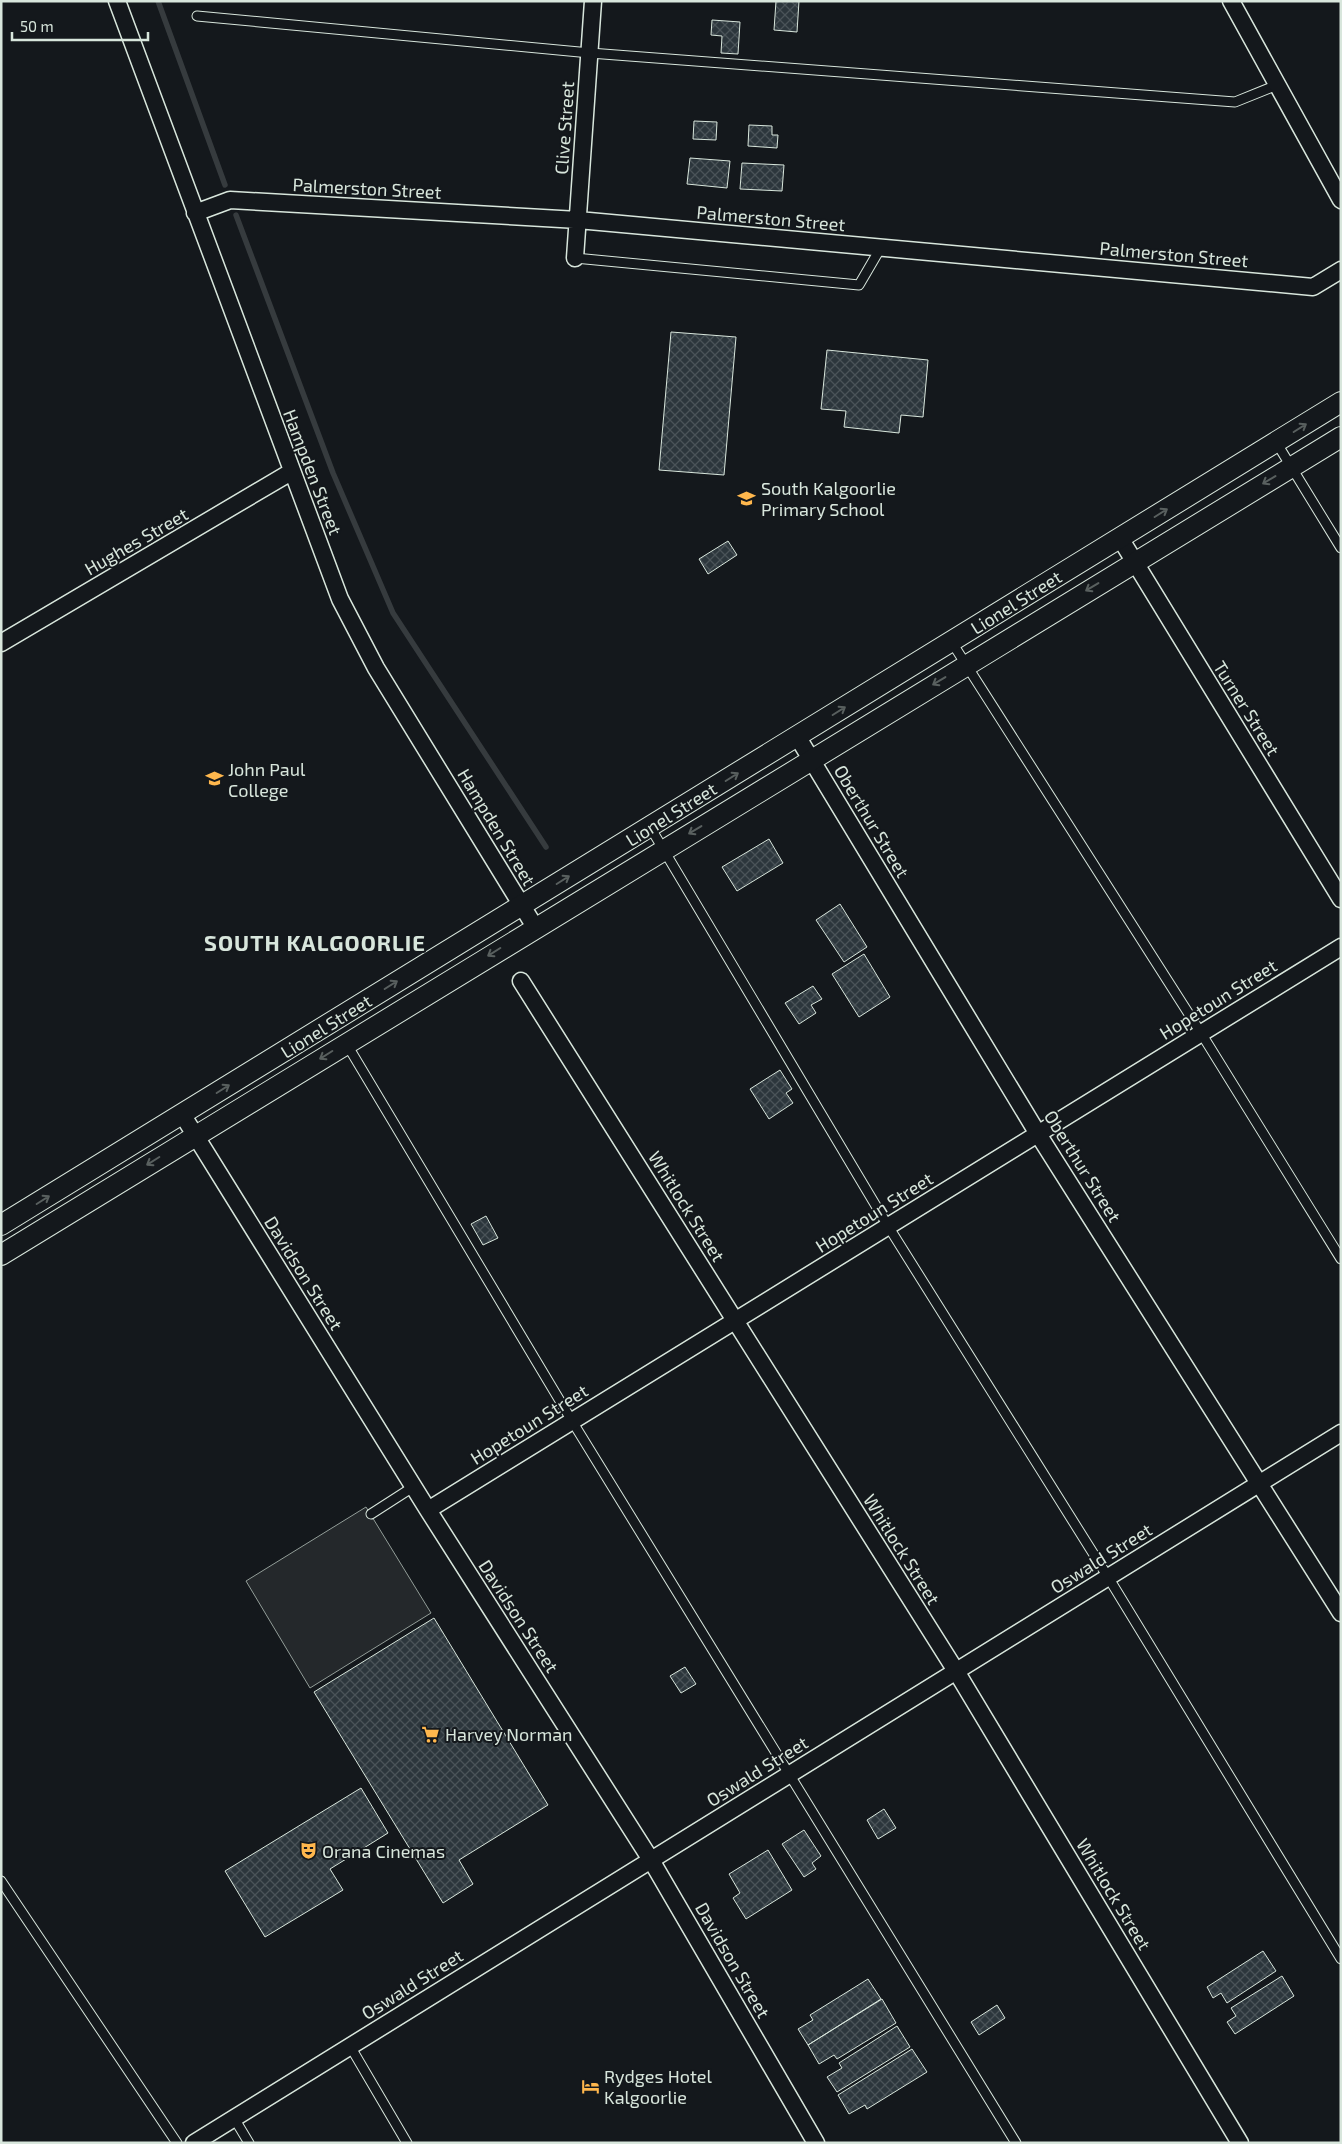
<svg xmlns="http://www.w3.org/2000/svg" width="1342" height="2144" viewBox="0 0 1342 2144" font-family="'Exo 2',sans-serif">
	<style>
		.parking { fill: #24282b; stroke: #939e99 }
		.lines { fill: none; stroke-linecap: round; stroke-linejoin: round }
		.stream { stroke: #363b3e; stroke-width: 5.5 }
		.building { fill: url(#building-cross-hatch); stroke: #d8e6dc }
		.service-casing { stroke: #d8e6dc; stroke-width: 11 }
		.minor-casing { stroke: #d8e6dc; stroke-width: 19 }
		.tertiary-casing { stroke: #d8e6dc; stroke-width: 22 }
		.service { stroke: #14181c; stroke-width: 9 }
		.minor { stroke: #14181c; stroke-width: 16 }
		.tertiary { stroke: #14181c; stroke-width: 20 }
		.oneway { stroke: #59605f }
		.labels { text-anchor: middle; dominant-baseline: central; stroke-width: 4; stroke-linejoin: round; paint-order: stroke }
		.street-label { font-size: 18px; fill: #d8e6dc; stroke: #14181c }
		.poi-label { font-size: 18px; fill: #d8e6dc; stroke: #14181c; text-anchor: start }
		.district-label { font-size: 22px; font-weight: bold; letter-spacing: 1px; fill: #d8e6dc; stroke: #14181c }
	</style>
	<defs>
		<pattern id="building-cross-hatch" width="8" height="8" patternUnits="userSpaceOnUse" patternTransform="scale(1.25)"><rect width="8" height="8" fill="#2c363c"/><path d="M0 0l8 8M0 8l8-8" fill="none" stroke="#4a5358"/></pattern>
	</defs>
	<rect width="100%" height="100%" fill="#14181c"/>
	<path class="parking" d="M366,1507L431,1613L310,1688L246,1581Z"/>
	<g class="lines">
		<path class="stream" d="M158,1L225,185
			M236,215L333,473L393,613L546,847"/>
	</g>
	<path class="building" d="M776,1H799L797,32L774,30Z
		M712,20L740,22L738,54L721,53L722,36L711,35Z
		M694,121L717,122L716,140L693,139Z
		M749,125L772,126V135H778L777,148L748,146Z
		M690,158L730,161L727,188L687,184Z
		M742,163L784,165L782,191L740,189Z
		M671,332L736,337L724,475L659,470Z
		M827,350L928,360L923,417L901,415L899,433L844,427L846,411L821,409Z
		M728,541L737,555L708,574L699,559Z
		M769,839L783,863L737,891L722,867Z
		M840,904L867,947L844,962L816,920Z
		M864,954L890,997L859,1017L832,974Z
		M813,986L822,999L811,1005L816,1013L799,1024L785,1003Z
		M780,1070L792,1089L786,1093L793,1103L769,1119L750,1089Z
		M486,1216L498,1238L483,1245L471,1224Z
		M434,1618L548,1805L459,1860L473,1884L443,1903L314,1692Z
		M685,1667L696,1684L681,1693L670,1676Z
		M361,1788L388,1833L330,1869L343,1890L265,1937L225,1871Z
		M884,1809L896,1828L878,1839L867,1820Z
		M804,1830L821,1856L812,1863L816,1869L804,1877L782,1844Z
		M768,1850L792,1890L746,1919L733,1898L740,1893L729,1874Z
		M1263,1951L1276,1971L1227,2003L1221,1993L1213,1998L1207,1987Z
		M1282,1976L1294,1996L1235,2034L1227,2022L1236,2016L1231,2008Z
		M868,1979L881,1999L808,2045L798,2029L813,2020L810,2015Z
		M882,1999L896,2023L837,2059L834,2055L819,2064L808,2045Z
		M997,2005L1005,2018L979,2035L971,2022Z
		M897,2026L910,2047L837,2092L827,2077L842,2068L839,2063Z
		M912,2049L927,2072L867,2109L865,2105L849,2114L838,2095Z"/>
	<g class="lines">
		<defs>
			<path id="service" d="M197,16L590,53L1235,102L1277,85
				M575,258L859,285L880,249
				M1276,442L1341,548
				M951,641L1201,1033L1341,1259
				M650,827L888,1226L1108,1577L1341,1959
				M346,1043L572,1421L1016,2143
				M371,1514L413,1487
				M1,1881L177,2143
				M350,2046L407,2143
				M234,2118L249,2143"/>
			<path id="minor" d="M117,1L340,599L376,668L535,927
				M1231,1L1341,200
				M195,213L230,200L578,220L1313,287L1341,270
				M575,258L593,1
				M1120,538L1341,899
				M1,643L291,472
				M797,736L1038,1134L1341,1613
				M521,981L956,1671L1240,2143
				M182,1114L428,1510L651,1860L816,2143
				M428,1510L1341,947
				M194,2143L1341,1433"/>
			<path id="tertiary" d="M1,1225L1341,402
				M1,1255L1341,437"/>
		</defs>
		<use href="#service" class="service-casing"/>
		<use href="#minor" class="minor-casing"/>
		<use href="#tertiary" class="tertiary-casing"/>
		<use href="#service" class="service"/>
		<use href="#minor" class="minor"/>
		<use href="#tertiary" class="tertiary"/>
	</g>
	<defs><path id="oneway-shaft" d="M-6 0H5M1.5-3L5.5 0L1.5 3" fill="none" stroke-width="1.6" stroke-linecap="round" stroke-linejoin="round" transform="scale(1.25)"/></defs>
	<g class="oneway">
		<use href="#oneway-shaft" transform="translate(1300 428) rotate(-32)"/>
		<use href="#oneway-shaft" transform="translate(1269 480) rotate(149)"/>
		<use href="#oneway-shaft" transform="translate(1161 513) rotate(-32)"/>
		<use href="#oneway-shaft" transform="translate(1092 587) rotate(149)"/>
		<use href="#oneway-shaft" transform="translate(939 681) rotate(149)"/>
		<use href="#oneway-shaft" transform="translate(839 711) rotate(-32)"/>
		<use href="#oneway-shaft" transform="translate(732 777) rotate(-32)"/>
		<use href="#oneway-shaft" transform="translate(695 830) rotate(149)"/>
		<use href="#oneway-shaft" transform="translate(563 880) rotate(-32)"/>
		<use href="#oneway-shaft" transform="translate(494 952) rotate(148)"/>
		<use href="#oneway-shaft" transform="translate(391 985) rotate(-32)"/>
		<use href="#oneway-shaft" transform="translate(326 1055) rotate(148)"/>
		<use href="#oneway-shaft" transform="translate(223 1089) rotate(-32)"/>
		<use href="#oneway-shaft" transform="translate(153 1161) rotate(148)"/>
		<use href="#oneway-shaft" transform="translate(43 1200) rotate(-32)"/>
	</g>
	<defs>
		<symbol id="school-bare" viewBox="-9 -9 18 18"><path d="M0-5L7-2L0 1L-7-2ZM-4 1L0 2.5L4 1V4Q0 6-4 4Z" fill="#ffb74d" stroke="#14181c" stroke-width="2.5" paint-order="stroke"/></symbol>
		<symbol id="supermarket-bare" viewBox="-9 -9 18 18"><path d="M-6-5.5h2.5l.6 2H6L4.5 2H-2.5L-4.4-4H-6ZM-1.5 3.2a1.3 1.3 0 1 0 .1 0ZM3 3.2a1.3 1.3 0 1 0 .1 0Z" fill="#ffb74d" stroke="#14181c" stroke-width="2.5" paint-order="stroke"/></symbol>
		<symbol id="theatre-bare" viewBox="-9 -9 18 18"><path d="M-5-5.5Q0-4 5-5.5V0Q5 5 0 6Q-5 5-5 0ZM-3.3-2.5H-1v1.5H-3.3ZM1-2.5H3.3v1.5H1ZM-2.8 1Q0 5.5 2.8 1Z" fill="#ffb74d" stroke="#14181c" stroke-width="2.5" paint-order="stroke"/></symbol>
		<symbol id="hotel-bare" viewBox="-9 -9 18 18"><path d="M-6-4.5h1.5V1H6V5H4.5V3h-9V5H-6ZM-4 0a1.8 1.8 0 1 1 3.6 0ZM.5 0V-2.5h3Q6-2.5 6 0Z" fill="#ffb74d" stroke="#14181c" stroke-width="2.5" paint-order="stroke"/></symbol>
	</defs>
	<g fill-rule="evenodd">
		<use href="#school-bare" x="734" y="486" width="25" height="25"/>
		<use href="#school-bare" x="202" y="766" width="25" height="25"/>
		<use href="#supermarket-bare" x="418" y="1722" width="25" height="25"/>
		<use href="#theatre-bare" x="296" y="1838" width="25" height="25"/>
		<use href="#hotel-bare" x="578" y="2074" width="25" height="25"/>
	</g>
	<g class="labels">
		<g class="street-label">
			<text transform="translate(564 128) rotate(-86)">Clive Street</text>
			<text transform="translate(367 188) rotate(3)">Palmerston Street</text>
			<text transform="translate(771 218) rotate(5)">Palmerston Street</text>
			<text transform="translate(1174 254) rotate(5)">Palmerston Street</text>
			<text transform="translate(313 472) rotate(69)">Hampden Street</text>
			<text transform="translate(136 541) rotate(-30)">Hughes Street</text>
			<text transform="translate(1016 602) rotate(-32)">Lionel Street</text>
			<text transform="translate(1247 708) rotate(58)">Turner Street</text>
			<text transform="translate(671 814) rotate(-32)">Lionel Street</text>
			<text transform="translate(872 821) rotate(59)">Oberthur Street</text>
			<text transform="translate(497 827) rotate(59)">Hampden Street</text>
			<text transform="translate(1218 999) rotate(-32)">Hopetoun Street</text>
			<text transform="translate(326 1026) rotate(-32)">Lionel Street</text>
			<text transform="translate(1083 1166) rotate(58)">Oberthur Street</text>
			<text transform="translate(687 1206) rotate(58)">Whitlock Street</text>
			<text transform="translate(874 1212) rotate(-32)">Hopetoun Street</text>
			<text transform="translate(304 1273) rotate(58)">Davidson Street</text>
			<text transform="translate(529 1424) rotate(-32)">Hopetoun Street</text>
			<text transform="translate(902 1549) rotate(58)">Whitlock Street</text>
			<text transform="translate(1101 1558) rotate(-32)">Oswald Street</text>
			<text transform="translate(519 1616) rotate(57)">Davidson Street</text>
			<text transform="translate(757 1771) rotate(-32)">Oswald Street</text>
			<text transform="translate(1114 1894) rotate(59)">Whitlock Street</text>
			<text transform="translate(733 1960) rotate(60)">Davidson Street</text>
			<text transform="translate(412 1984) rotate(-32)">Oswald Street</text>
		</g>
		<g class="poi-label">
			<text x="761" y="488">South Kalgoorlie<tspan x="761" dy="21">Primary School</tspan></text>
			<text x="228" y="769">John Paul<tspan x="228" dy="21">College</tspan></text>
			<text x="445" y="1734">Harvey Norman</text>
			<text x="322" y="1851">Orana Cinemas</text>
			<text x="604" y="2076">Rydges Hotel<tspan x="604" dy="21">Kalgoorlie</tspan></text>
		</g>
		<g class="district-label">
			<text x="315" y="942">SOUTH KALGOORLIE</text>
		</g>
	</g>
	<rect width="1342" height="2144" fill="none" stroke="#d8e6dc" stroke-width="5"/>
	<path d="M12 32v8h136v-8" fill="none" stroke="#d8e6dc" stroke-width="2.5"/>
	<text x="20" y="32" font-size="15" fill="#d8e6dc" stroke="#14181c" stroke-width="4" paint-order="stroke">50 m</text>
</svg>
